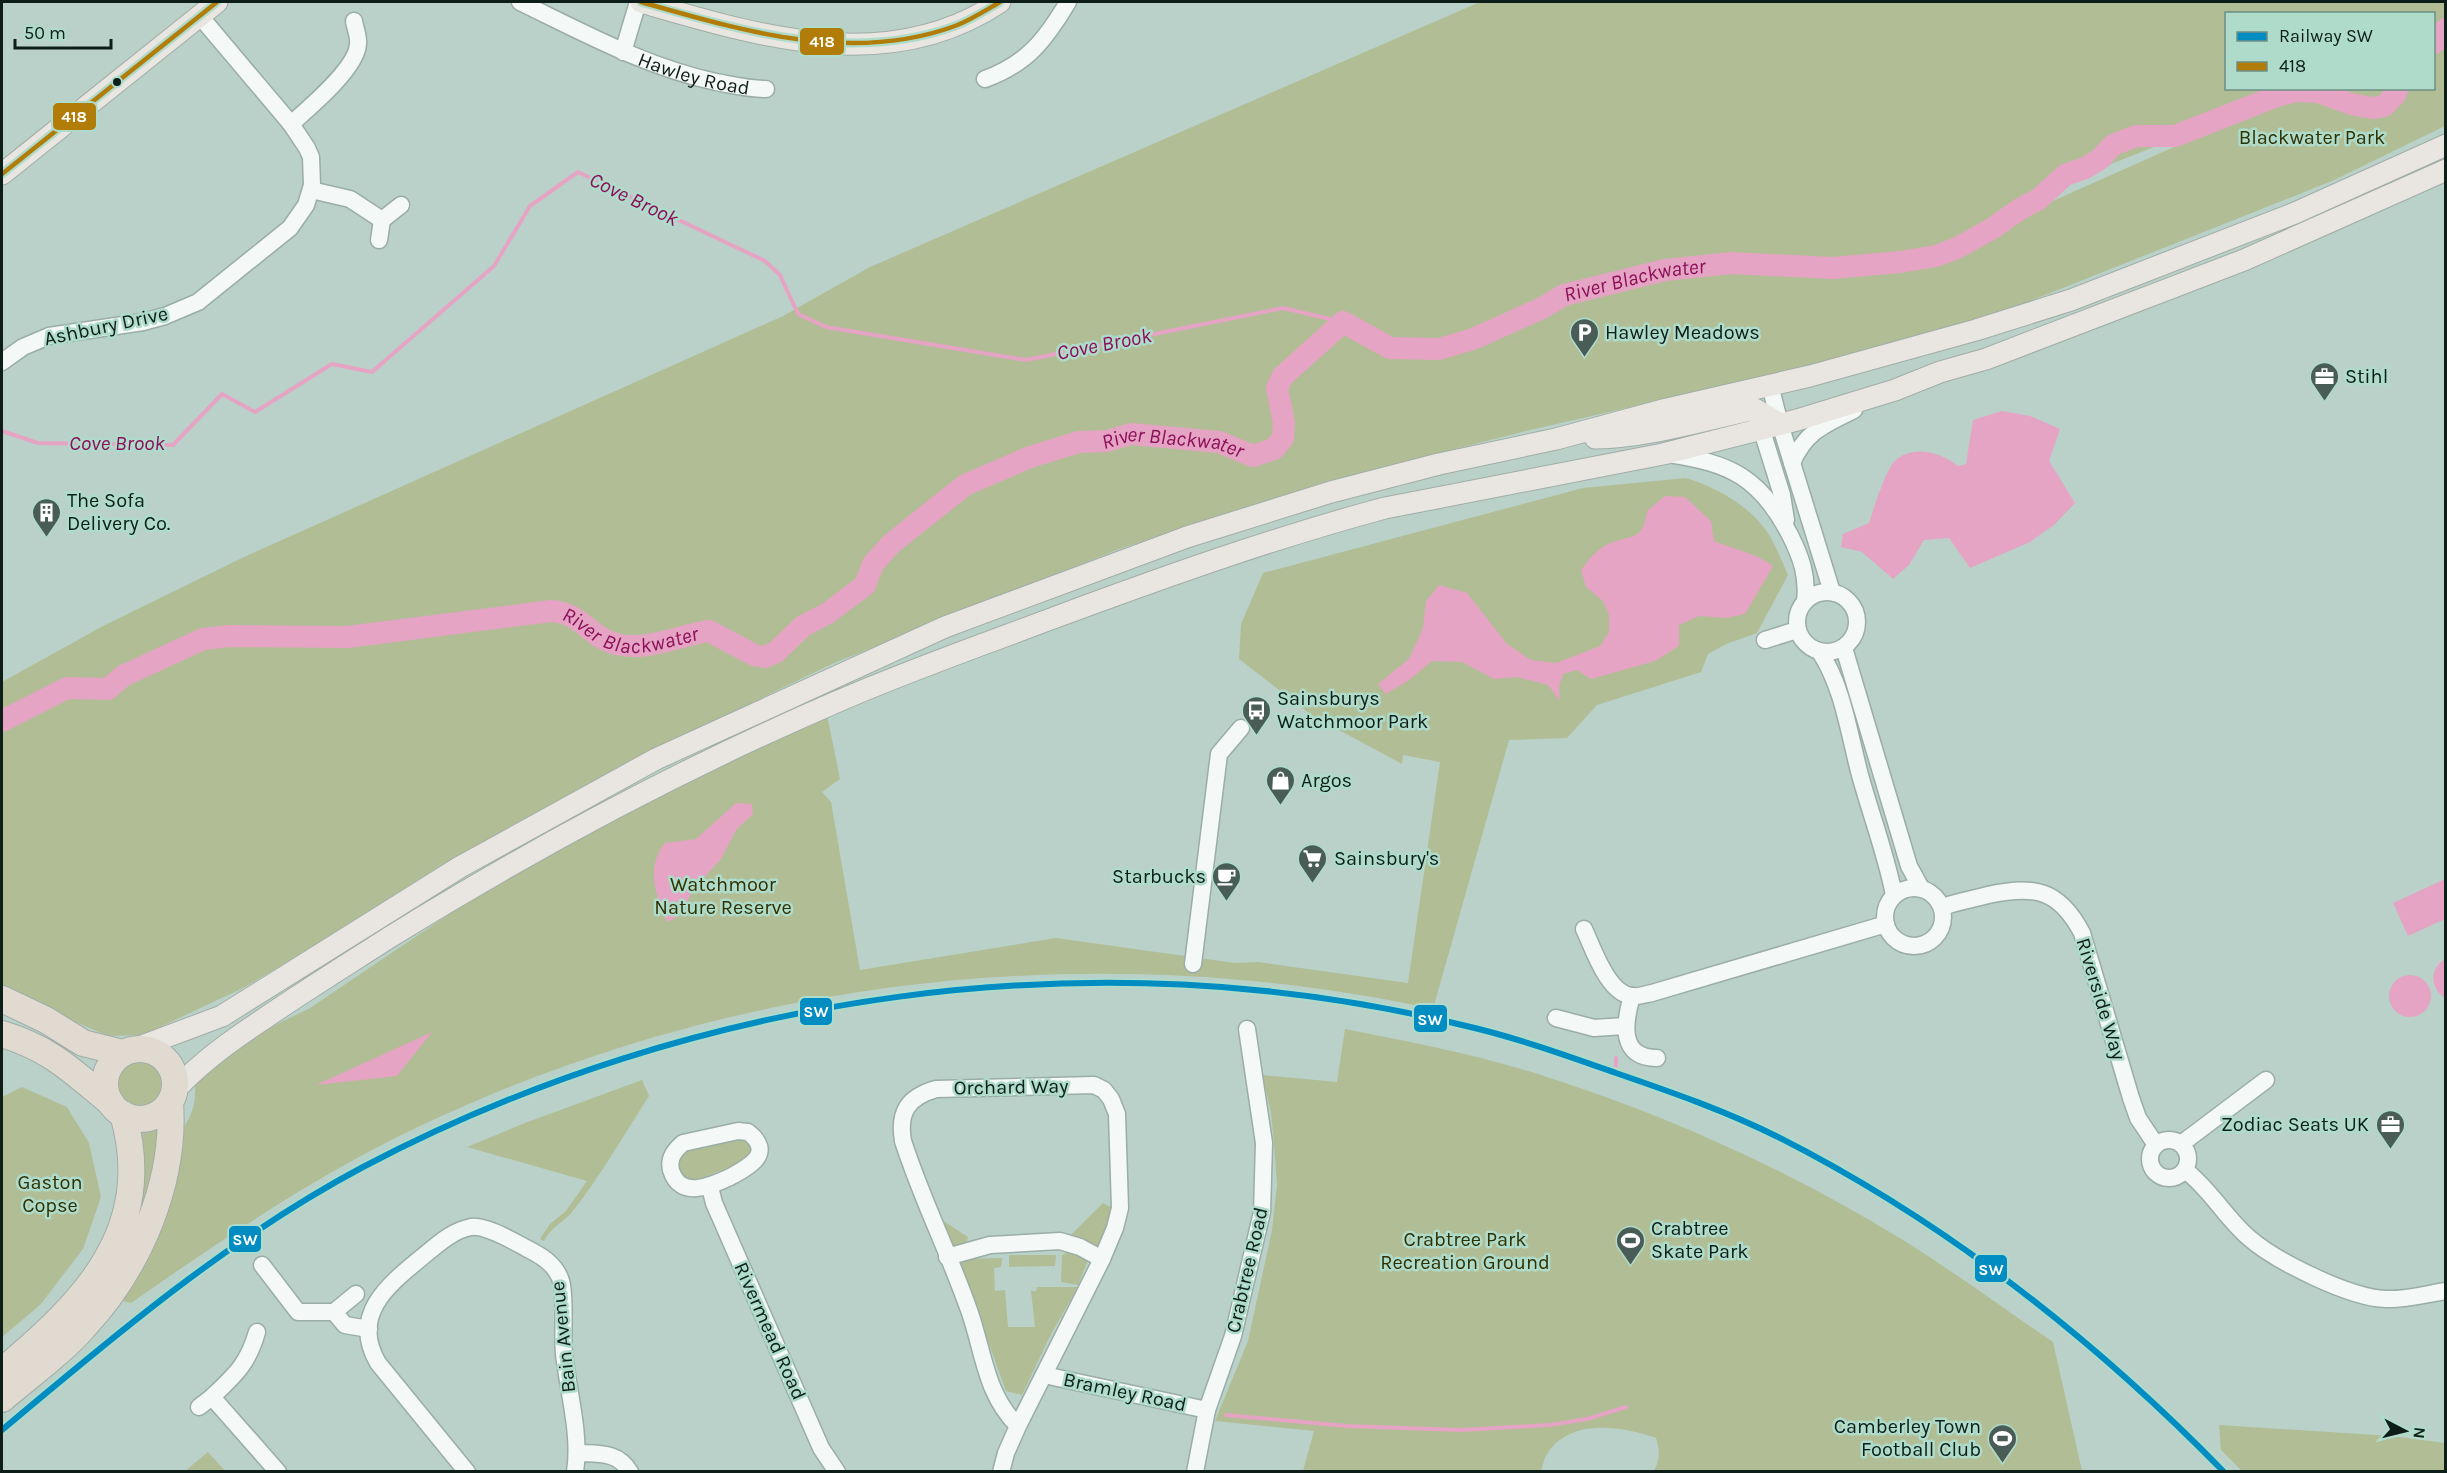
<svg xmlns="http://www.w3.org/2000/svg" width="2447" height="1473" viewBox="0 0 2447 1473" font-family="Karla,sans-serif">
	<style>
		.green { fill: #b1bd95; fill-rule: evenodd }
		.water { fill: #e5a4c3 }
		.lines { fill: none; stroke-linecap: round; stroke-linejoin: round }
		.stream { stroke: #e5a4c3; stroke-width: 4 }
		.river { stroke: #e5a4c3; stroke-width: 22 }
		.minor-casing { stroke: #9aada6; stroke-width: 19 }
		.major-casing { stroke: #a1ada8; stroke-width: 23 }
		.highway-casing { stroke: #a1ada8; stroke-width: 28 }
		.minor { stroke: #f4f8f7; stroke-width: 16 }
		.major { stroke: #e9e5e0; stroke-width: 21 }
		.highway { stroke: #e1dad1; stroke-width: 26 }
		.bus-1-casing { stroke: #afdbcb; stroke-width: 9 }
		.bus-1 { stroke: #b17d08; stroke-width: 4.5 }
		.rail-1-casing { stroke: #afdbcb; stroke-width: 10 }
		.rail-1 { stroke: #018cc2; stroke-width: 6 }
		.bus-dot { fill: #0d1e19; stroke: #afdbcb; stroke-width: 2 }
		.labels { text-anchor: middle; dominant-baseline: central; stroke-width: 5; stroke-linejoin: round; paint-order: stroke }
		.street-label { font-size: 20px; fill: #0d1e19; stroke: #afdbcb }
		.park-label { font-size: 20px; fill: #303100; stroke: #afdbcb }
		.poi-label { font-size: 20px; fill: #0d1e19; stroke: #afdbcb; text-anchor: start }
		.water-label { font-size: 21px; font-style: italic; fill: #8c0f5a; stroke: #afdbcb }
		.line-badge { stroke: #afdbcb; stroke-width: 2 }
		.badge-label { font-size: 16px; text-anchor: middle; font-weight: bold; fill: #fff }
	</style>
	<rect width="100%" height="100%" fill="#b9d1c8"/>
	<path class="green" d="M1480,2H2445V126L2332,181L2000,313L1859,355L1530,430L1328,481L1119,549L834,663L620,766L443,864L296,957L243,988L143,1035L108,1036L2,990V682L103,626L244,557L783,316L870,267ZM2226,14H2434V88H2226ZM2298,90L2299,91L2035,209L2040,192Z
		M1686,478C1713,486 1748,505 1765,529C1775,543 1781,559 1788,575L1757,633L1726,644L1708,654L1701,672L1597,705L1567,738L1509,740L1433,1009C1094,936 734,977 420,1126C318,1174 224,1238 131,1303L119,1300L178,1135C192,1117 196,1106 195,1083L249,1038L310,1008L476,896L640,801L826,710L840,779L822,792L831,802L860,970L1056,938L1235,963L1258,962L1408,983L1440,762L1403,755L1402,764L1313,716L1239,659L1241,624L1263,573L1583,488Z
		M1345,1029C1411,1042 1479,1055 1544,1076C1669,1116 1791,1171 1903,1240C1954,1272 2003,1308 2053,1342L2082,1471H1654C1660,1459 1660,1450 1656,1438C1621,1426 1570,1418 1547,1454C1544,1458 1543,1466 1541,1471H1303L1314,1431L1215,1421L1248,1341L1272,1230L1277,1185L1274,1143L1271,1112L1262,1075L1337,1082Z
		M117 1084a24 24 0 1 1 48 0a24 24 0 1 1-48 0Z
		M642,1080L649,1096C624,1134 601,1176 572,1212C562,1224 553,1225 544,1241L540,1239L550,1224L566,1211L587,1181L467,1147L525,1123Z
		M22,1087L67,1107L89,1143L101,1197L83,1249L40,1305L2,1337V1097Z
		M164,1127L159,1164L122,1264L142,1174L141,1133Z
		M739,1138L746,1139L753,1151L749,1159L693,1182C681,1175 679,1171 679,1156L687,1148Z
		M1103,1203L1113,1208L1108,1227L1097,1253L1067,1239Z
		M939,1218L968,1237L966,1245L949,1246Z
		M1068,1252L1089,1258L1078,1285L1061,1282L1062,1255Z
		M1009,1255H1056L1055,1266L1009,1267Z
		M1002,1258L1001,1267L994,1268L995,1291L1005,1290L1008,1327H1035L1031,1291H1036L1037,1287H1078L1051,1334L1022,1395L1006,1391L958,1259Z
		M2219,1425L2392,1436L2445,1443V1471H2242L2221,1450Z
		M208,1452L225,1471H185Z"/>
	<path class="water" d="M2002,411L2030,416L2060,429L2049,461L2075,503L2054,525L2030,542L1970,568L1949,538L1924,540L1909,565L1893,579L1862,552L1841,547L1843,534L1869,523C1873,510 1886,470 1894,462C1912,444 1940,452 1958,466L1966,464L1973,420Z
		M1665,496L1685,497L1711,521L1714,541C1733,549 1756,553 1773,566L1745,614L1726,618L1699,616L1679,625V646L1655,661L1591,679L1577,670L1563,674L1559,687L1560,701L1548,685L1517,677L1494,679L1462,662L1432,661L1408,681L1386,694L1378,684L1409,659L1423,628L1426,601L1439,585L1467,593L1507,644L1531,660L1556,663L1600,646L1609,632V615L1603,601L1586,587L1581,570C1589,559 1596,550 1608,544C1631,534 1643,542 1647,511Z
		M736,803L752,804L753,814L736,830L721,859L697,885L676,918L667,922C656,895 645,868 665,843L696,839Z
		M2445,879V919L2408,936L2393,903Z
		M2445,959V998C2430,988 2429,969 2445,959Z
		M2389 996a21 21 0 1 1 42 0a21 21 0 1 1-42 0Z
		M432,1032L397,1076L316,1085Z"/>
	<g class="lines">
		<path class="stream" d="M2,431L38,443L173,445L222,394L255,412L332,364L372,372L494,266L530,206L578,172L765,261L780,275L798,314L826,327L1026,360L1283,308L1343,322
			M1616,1058V1066
			M1226,1415L1347,1426L1462,1430L1550,1425L1587,1419L1626,1407"/>
		<g class="river">
			<path d="M2434,43L2446,29"/>
			<path id="s1" d="M2,721L67,688L108,689L123,676L203,639L230,636L347,637L551,611C583,613 588,637 616,644C645,652 680,635 709,631L754,655L765,657L776,652L803,626L828,613L865,585L873,564L891,544L965,485L1030,457L1079,442L1107,441L1131,434L1219,442L1253,456L1274,449L1283,438L1284,423L1277,388L1283,376L1343,322L1390,348L1439,349L1473,339L1542,308L1564,295L1665,270L1731,263L1832,268L1900,262L1936,256L1957,248L1993,228L2020,209L2039,199L2065,175L2085,168L2100,159L2113,145L2136,136H2175L2277,96L2296,91L2318,92L2351,104L2373,108L2384,106L2395,95L2398,88"/>
		</g>
		<defs>
			<g id="minor">
				<path id="s2" d="M520,2C584,33 646,67 716,82C733,85 749,89 766,89"/>
				<path d="M623,52L638,2"/>
				<path d="M985,79C1027,64 1046,39 1068,2"/>
				<path d="M291,124C309,108 357,68 358,44C359,37 355,28 354,21"/>
				<path d="M311,190L350,199L382,220"/>
				<path d="M379,240L382,220L401,205"/>
				<path d="M2,362L23,347L49,336L143,322L165,316L198,302L290,228L306,205L312,185L311,157L307,148L291,124L199,15"/>
				<path d="M1770,385L1780,424L1832,592"/>
				<path d="M1758,418L1782,495L1786,520"/>
				<path d="M1668,454C1730,463 1760,477 1790,535C1801,557 1808,576 1805,601"/>
				<path d="M1792,463C1806,431 1824,425 1854,410"/>
				<circle cx="1827" cy="622" r="30"/>
				<path d="M1765,640L1797,630"/>
				<path d="M1844,648L1909,866L1921,888"/>
				<path d="M1820,652C1843,687 1849,734 1860,775C1871,815 1886,854 1894,895"/>
				<circle cx="1914" cy="917" r="29"/>
				<path d="M1942,907C1957,902 1973,899 1988,895C2034,885 2059,889 2082,933L2131,1098L2138,1118L2156,1145"/>
				<path d="M1584,929C1593,948 1608,995 1633,996C1639,997 1646,994 1652,993L1886,924"/>
				<path d="M1193,964L1219,754L1241,728"/>
				<path d="M1632,996C1624,1023 1619,1058 1657,1058"/>
				<path d="M1556,1018L1594,1028L1625,1026"/>
				<path d="M738,1131L748,1132C775,1153 749,1167 730,1177C711,1186 680,1200 671,1170C668,1158 675,1150 683,1143Z"/>
				<circle cx="2169" cy="1159" r="19"/>
				<path d="M2181,1144L2266,1080"/>
				<path d="M2185,1170C2210,1189 2225,1217 2248,1237C2275,1261 2350,1298 2386,1299C2406,1300 2426,1294 2446,1291"/>
				<path d="M710,1187L714,1203L821,1448L837,1472"/>
				<path d="M947,1257L990,1245L1060,1241L1080,1247L1102,1259"/>
				<path d="M262,1265L298,1312H334L345,1325L369,1329"/>
				<path d="M334,1312L356,1294"/>
				<path d="M257,1332C248,1364 235,1375 212,1397L278,1472"/>
				<path d="M1044,1375L1207,1410"/>
				<path d="M199,1407L212,1397"/>
				<path d="M577,1453C598,1454 618,1451 630,1472"/>
				<path d="M467,1472L378,1363C350,1315 388,1285 421,1258C437,1245 451,1231 471,1227C486,1225 513,1241 526,1248C540,1255 556,1264 561,1281C566,1297 562,1335 564,1354C568,1391 581,1435 575,1472"/>
				<path d="M1001,1472L1006,1453L1018,1426L1102,1259L1115,1228L1120,1208L1117,1114L1111,1099L1104,1090L1094,1085L936,1089C908,1097 898,1112 903,1141C922,1200 950,1255 970,1313C984,1354 986,1395 1018,1426"/>
				<path d="M1195,1472L1207,1410L1233,1336L1262,1212L1264,1143L1247,1029"/>
			</g>
			<path id="major" d="M641,2C759,36 888,77 1000,2
				M2,174L217,2
				M1595,438C1649,437 1703,420 1755,409L1780,424
				M134,1049L222,1016L460,867L656,759L945,627L1187,537L1331,492L1439,464L1556,439L1663,410L1810,376L1976,330L2071,300L2295,213L2446,145
				M175,1090C202,1061 232,1040 265,1018C306,990 348,964 390,937C532,849 681,769 834,703C907,671 982,645 1056,617C1164,577 1273,538 1385,508L1663,454L1797,420L1895,390L1940,372L1986,359L2244,260L2446,170"/>
			<path id="highway" d="M2,999L46,1020L83,1043L123,1053
				M2,1034C51,1049 72,1071 111,1103
				M105 1084a35 35 0 1 1 70 0a35 35 0 1 1-70 0Z
				M2,1371C83,1303 157,1231 123,1114
				M2,1399C29,1376 60,1354 84,1327C139,1268 176,1182 170,1102"/>
		</defs>
		<use href="#minor" class="minor-casing"/>
		<use href="#major" class="major-casing"/>
		<use href="#highway" class="highway-casing"/>
		<use href="#minor" class="minor"/>
		<use href="#major" class="major"/>
		<use href="#highway" class="highway"/>
		<defs>
			<path id="bus-1" d="M641,2C743,31 851,64 955,26C971,20 986,10 1000,2
				M2,174L217,2"/>
		</defs>
		<use href="#bus-1" class="bus-1-casing"/>
		<use href="#bus-1" class="bus-1"/>
		<defs>
			<path id="rail-1" d="M2,1430C116,1334 231,1237 363,1167C696,992 1095,935 1462,1025C1515,1037 1565,1055 1616,1073C1671,1092 1726,1111 1778,1137C1946,1222 2092,1337 2224,1472"/>
		</defs>
		<use href="#rail-1" class="rail-1-casing"/>
		<use href="#rail-1" class="rail-1"/>
	</g>
	<defs>
		<symbol id="parking-pin" viewBox="-11 -11 22 30"><path d="M0 17L-7.5 6A9.5 9.5 0 1 1 7.5 6Z" fill="#495d56" stroke="#afdbcb"/><path d="M-3.5-5.5H1a3.5 3.5 0 0 1 0 7H-1V5.5H-3.5ZM-1-3.4V-.6H.8a1.4 1.4 0 0 0 0-2.8Z" fill="#fff"/></symbol>
		<symbol id="office-pin" viewBox="-11 -11 22 30"><path d="M0 17L-7.5 6A9.5 9.5 0 1 1 7.5 6Z" fill="#495d56" stroke="#afdbcb"/><path d="M-6-3h4V-5.5h4V-3h4V5H-6ZM-1-4.5V-3h2v-1.5ZM-6 0V1H6V0Z" fill="#fff"/></symbol>
		<symbol id="building-pin" viewBox="-11 -11 22 30"><path d="M0 17L-7.5 6A9.5 9.5 0 1 1 7.5 6Z" fill="#495d56" stroke="#afdbcb"/><path d="M-4-6H4V6H1V3H-1V6H-4ZM-2.5-4.3h1.7v1.8h-1.7ZM.8-4.3h1.7v1.8H.8ZM-2.5-1h1.7V.8h-1.7ZM.8-1h1.7V.8H.8Z" fill="#fff"/></symbol>
		<symbol id="bus-pin" viewBox="-11 -11 22 30"><path d="M0 17L-7.5 6A9.5 9.5 0 1 1 7.5 6Z" fill="#495d56" stroke="#afdbcb"/><path d="M-5-6H5V4H4V6H2V4H-2V6H-4V4H-5ZM-3.5-4V0h7V-4ZM-3.5 1.2v1.5H-2V1.2ZM2 1.2v1.5H3.5V1.2Z" fill="#fff"/></symbol>
		<symbol id="shop-pin" viewBox="-11 -11 22 30"><path d="M0 17L-7.5 6A9.5 9.5 0 1 1 7.5 6Z" fill="#495d56" stroke="#afdbcb"/><path d="M-5-2.5h2.3a2.7 3.5 0 0 1 5.4 0H5L5.5 6h-11ZM-1.5-2.5h3a1.5 2.3 0 0 0-3 0Z" fill="#fff"/></symbol>
		<symbol id="supermarket-pin" viewBox="-11 -11 22 30"><path d="M0 17L-7.5 6A9.5 9.5 0 1 1 7.5 6Z" fill="#495d56" stroke="#afdbcb"/><path d="M-6-5.5h2.5l.6 2H6L4.5 2H-2.5L-4.4-4H-6ZM-1.5 3.2a1.3 1.3 0 1 0 .1 0ZM3 3.2a1.3 1.3 0 1 0 .1 0Z" fill="#fff"/></symbol>
		<symbol id="cafe-pin" viewBox="-11 -11 22 30"><path d="M0 17L-7.5 6A9.5 9.5 0 1 1 7.5 6Z" fill="#495d56" stroke="#afdbcb"/><path d="M-5.5-4.5H6V0H3Q3 3.5 0 3.5H-2.5Q-5.5 3.5-5.5 0ZM3-3.2v2h1.7v-2ZM-6 4.5H4V6H-6Z" fill="#fff"/></symbol>
		<symbol id="stadium-pin" viewBox="-11 -11 22 30"><path d="M0 17L-7.5 6A9.5 9.5 0 1 1 7.5 6Z" fill="#495d56" stroke="#afdbcb"/><path d="M0-5a6.5 5 0 1 0 0 10a6.5 5 0 1 0 0-10ZM-3.5-1.8h7v3.6h-7Z" fill="#fff"/></symbol>
	</defs>
	<g fill-rule="evenodd">
		<use href="#parking-pin" x="1568" y="316" width="33" height="45"/>
		<use href="#office-pin" x="2308" y="360" width="33" height="45"/>
		<use href="#building-pin" x="30" y="496" width="33" height="45"/>
		<use href="#bus-pin" x="1240" y="694" width="33" height="45"/>
		<use href="#shop-pin" x="1264" y="764" width="33" height="45"/>
		<use href="#supermarket-pin" x="1296" y="842" width="33" height="45"/>
		<use href="#cafe-pin" x="1210" y="860" width="33" height="45"/>
		<use href="#office-pin" x="2374" y="1108" width="33" height="45"/>
		<use href="#stadium-pin" x="1614" y="1224" width="33" height="45"/>
		<use href="#stadium-pin" x="1986" y="1422" width="33" height="45"/>
	</g>
	<circle class="bus-dot" cx="117" cy="82" r="5"/>
	<g class="labels">
		<g class="street-label">
			<text stroke="none"><textPath href="#s2" startOffset="189">Hawley Road</textPath></text>
			<text transform="translate(106 326) rotate(-12)">Ashbury Drive</text>
			<text transform="translate(2101 999) rotate(73)">Riverside Way</text>
			<text transform="translate(1011 1087) rotate(-1)">Orchard Way</text>
			<text transform="translate(1247 1270) rotate(-77)">Crabtree Road</text>
			<text transform="translate(770 1331) rotate(66)">Rivermead Road</text>
			<text transform="translate(563 1337) rotate(-96)">Bain Avenue</text>
			<text transform="translate(1125 1392) rotate(12)">Bramley Road</text>
		</g>
		<g class="park-label">
			<text x="2312" y="137">Blackwater Park</text>
			<text x="723" y="884">Watchmoor<tspan x="723" dy="23">Nature Reserve</tspan></text>
			<text x="50" y="1182">Gaston<tspan x="50" dy="23">Copse</tspan></text>
			<text x="1465" y="1239">Crabtree Park<tspan x="1465" dy="23">Recreation Ground</tspan></text>
		</g>
		<g class="poi-label">
			<text x="1605" y="332">Hawley Meadows</text>
			<text x="2345" y="376">Stihl</text>
			<text x="67" y="500">The Sofa<tspan x="67" dy="23">Delivery Co.</tspan></text>
			<text x="1277" y="698">Sainsburys<tspan x="1277" dy="23">Watchmoor Park</tspan></text>
			<text x="1301" y="780">Argos</text>
			<text x="1334" y="858">Sainsbury's</text>
			<text x="1206" y="876" text-anchor="end">Starbucks</text>
			<text x="2369" y="1124" text-anchor="end">Zodiac Seats UK</text>
			<text x="1651" y="1228">Crabtree<tspan x="1651" dy="23">Skate Park</tspan></text>
			<text x="1981" y="1426" text-anchor="end">Camberley Town<tspan x="1981" dy="23">Football Club</tspan></text>
		</g>
		<g class="water-label">
			<text transform="translate(634 199) rotate(26)">Cove Brook</text>
			<text stroke="none"><textPath href="#s1" startOffset="1864">River Blackwater</textPath></text>
			<text transform="translate(1104 344) rotate(-11)">Cove Brook</text>
			<text x="117" y="443">Cove Brook</text>
			<text stroke="none"><textPath href="#s1" startOffset="1288">River Blackwater</textPath></text>
			<text stroke="none"><textPath href="#s1" startOffset="657">River Blackwater</textPath></text>
		</g>
	</g>
	<g class="line-badge">
		<rect x="799" y="27" width="46" height="29" rx="6" fill="#b17d08"/>
		<rect x="52" y="102" width="45" height="29" rx="6" fill="#b17d08"/>
		<rect x="799" y="997" width="34" height="29" rx="6" fill="#018cc2"/>
		<rect x="1413" y="1004" width="35" height="29" rx="6" fill="#018cc2"/>
		<rect x="228" y="1225" width="34" height="28" rx="6" fill="#018cc2"/>
		<rect x="1974" y="1254" width="34" height="29" rx="6" fill="#018cc2"/>
	</g>
	<g class="badge-label">
		<text x="822" y="47">418</text>
		<text x="74" y="122">418</text>
		<text x="816" y="1017">SW</text>
		<text x="1430" y="1025">SW</text>
		<text x="245" y="1245">SW</text>
		<text x="1991" y="1275">SW</text>
	</g>
	<rect width="2447" height="1473" fill="none" stroke="#0d1e19" stroke-width="6"/>
	<rect x="2225" y="12" width="210" height="78" fill="#afdbcb" stroke="#6e8f84" stroke-width="1.5"/>
	<rect x="2237" y="32" width="30" height="9" fill="#018cc2" stroke="#6e8f84" stroke-width="1.5"/>
	<text x="2279" y="42" font-size="18" fill="#0d1e19">Railway SW</text>
	<rect x="2237" y="62" width="30" height="9" fill="#b17d08" stroke="#6e8f84" stroke-width="1.5"/>
	<text x="2279" y="72" font-size="18" fill="#0d1e19">418</text>
	<g transform="translate(2405 1431) rotate(97)" stroke="#afdbcb" stroke-width="4.5" paint-order="stroke">
	<path d="M0-4.5L10 22L0 15L-10 22Z" fill="#0d1e19"/>
	<text y="-9" font-size="16" font-weight="bold" text-anchor="middle" fill="#0d1e19">N</text>
	</g>
	<path d="M15 39v9h96v-9" fill="none" stroke="#0d1e19" stroke-width="3"/>
	<text x="24" y="39" font-size="18" fill="#0d1e19" stroke="#afdbcb" stroke-width="4.5" paint-order="stroke">50 m</text>
</svg>
